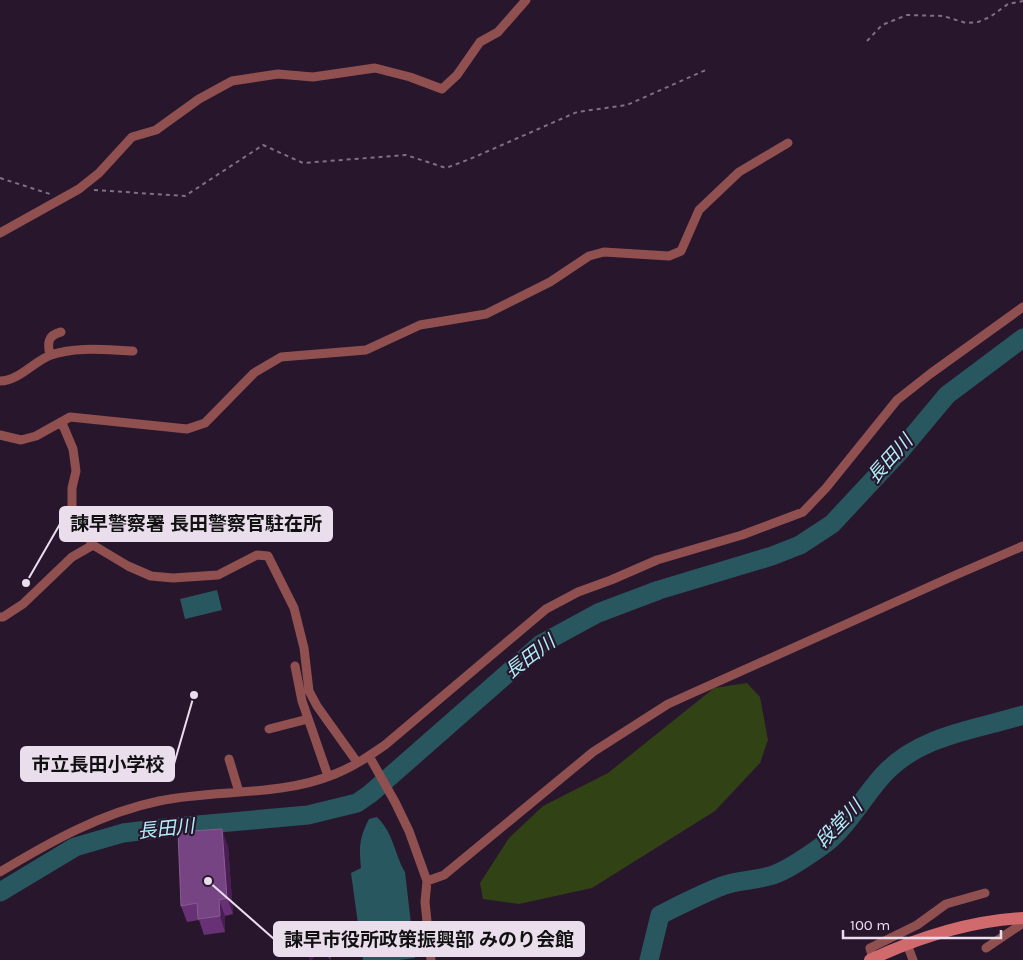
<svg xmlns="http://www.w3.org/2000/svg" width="1023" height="960" viewBox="0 0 1023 960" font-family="Karla,'Noto Sans JP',sans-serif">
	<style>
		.green { fill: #314215 }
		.water { fill: #295760 }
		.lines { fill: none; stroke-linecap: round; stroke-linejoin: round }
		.river { stroke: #295760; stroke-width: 19 }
		.path { stroke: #7f7083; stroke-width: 2; stroke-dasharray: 4 4; stroke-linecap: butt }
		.minor { stroke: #905050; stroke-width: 9 }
		.secondary { stroke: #d16a6c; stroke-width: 12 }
		.wall { fill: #683175 }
		.shaded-wall { fill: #481e53 }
		.building { fill: #764482; stroke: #885c93 }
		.labels { text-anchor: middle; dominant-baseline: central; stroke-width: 4.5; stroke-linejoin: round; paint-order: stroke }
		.water-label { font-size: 19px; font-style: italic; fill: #b0eefa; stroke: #28162d }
		.leader { fill: none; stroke: #eadeed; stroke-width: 2 }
		.callout-dot { fill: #eadeed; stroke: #28162d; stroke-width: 2 }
		.callout { fill: #eadeed; stroke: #eadeed; stroke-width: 2 }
		.callout-label { font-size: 19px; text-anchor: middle; font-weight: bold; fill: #111 }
	</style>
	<rect width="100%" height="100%" fill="#28162d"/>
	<path class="green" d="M747,683L760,697L768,740L760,763L715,811L592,888L519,904L483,899L480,883L509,838L543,806L608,773L714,688Z"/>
	<path class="water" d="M217,590L222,610L185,619L180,599Z
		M377,817C394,834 394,853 405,872L415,958L399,960H363L351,873L361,868C359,848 359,838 369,819Z"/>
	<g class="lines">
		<path class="river" d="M0,892L75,847L123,833L164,828L308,815L357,803L370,794L541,644L598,613L659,590L772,556L800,545L832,524L901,450L947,395L1023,338
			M649,960L660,915C680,905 701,894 722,886C739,879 761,881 778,873C790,868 815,851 826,843C848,826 865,794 885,773C921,735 975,730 1023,715"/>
		<path class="path" d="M867,41L882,25L907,15L943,16L966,23L978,22L990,17L1008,4L1023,1
			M0,178L50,194
			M94,190L185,196L263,145L303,163L406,155L446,168L470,159L577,112L627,105L708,69"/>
		<path class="minor" d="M0,233L79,189L99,173L132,137L156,130L199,99L232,81L278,74L313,77L375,68L410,77L442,89L457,75L480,42L498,32L526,0
			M50,355C47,343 48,335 61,332
			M0,381C19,381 34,361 51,355C77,346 106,350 133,351
			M62,423L73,449L76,471L72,488V506L81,527L93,545L128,566L151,576L173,578L218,575L257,555L268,556L294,608L304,648L309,691L317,706L357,762
			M0,435L21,440L36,436L70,417L187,429L205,423L254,373L281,357L366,350L420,325L486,314L550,282L589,256L604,252L669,256L681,251L699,210L739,172L788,143
			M0,617H3L23,604L72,557L93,545
			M295,666L302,701L328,776
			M269,729L308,719
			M369,756L395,802L409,831L427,881L425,902L431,960
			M229,759L239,792
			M0,872C50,842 101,813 159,801C217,789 279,797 335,774C353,767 369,756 385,745L546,609L578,592L611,580L657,560L742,535L803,512L826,488L897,400L930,374L1023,307
			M427,881L444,875L593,752L668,704L951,577L1023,546
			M907,944L913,960
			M986,948L1023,923
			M873,959L870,948L917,925L946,904L985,893"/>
		<path class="secondary" d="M870,960C919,937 969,921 1023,918"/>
	</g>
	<path class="wall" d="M228,846L233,914L225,916V932L204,935L199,920L187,922L181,906Z
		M326,928L329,936L331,960L321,951L311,960H310L307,953Z"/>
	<path class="shaded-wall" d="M222,829L228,846L233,914L227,898Z
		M219,900L225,916V932L220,916Z
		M326,928L329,936L331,960L329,952Z
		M318,943L321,951L311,960H310L307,953Z"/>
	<path class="building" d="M222,829L227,898L219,900L220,916L198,919L197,903L181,906L178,832Z"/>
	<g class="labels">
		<g class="water-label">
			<text transform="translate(890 459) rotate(-48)">長田川</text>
			<text transform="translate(530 657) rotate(-37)">長田川</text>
			<text transform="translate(839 824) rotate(-46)">段堂川</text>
			<text transform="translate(166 829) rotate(-6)">長田川</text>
		</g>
	</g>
	<path class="leader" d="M26 583L60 524M194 695L174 764M208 881L274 939"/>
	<g class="callout-dot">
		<circle cx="26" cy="583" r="5"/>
		<circle cx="194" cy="695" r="5"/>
		<circle cx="208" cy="881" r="5"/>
	</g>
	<g class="callout">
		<rect x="60" y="507" width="272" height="34" rx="5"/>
		<rect x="21" y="747" width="153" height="34" rx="5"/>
		<rect x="274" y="922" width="310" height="34" rx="5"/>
	</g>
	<g class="callout-label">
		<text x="196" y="530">諫早警察署 長田警察官駐在所</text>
		<text x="98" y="771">市立長田小学校</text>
		<text x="429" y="946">諫早市役所政策振興部 みのり会館</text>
	</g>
	<path d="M843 930v8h158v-8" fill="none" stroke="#eadeed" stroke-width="2.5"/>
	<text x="850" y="930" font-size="15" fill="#eadeed" stroke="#28162d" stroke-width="4" paint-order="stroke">100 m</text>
</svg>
